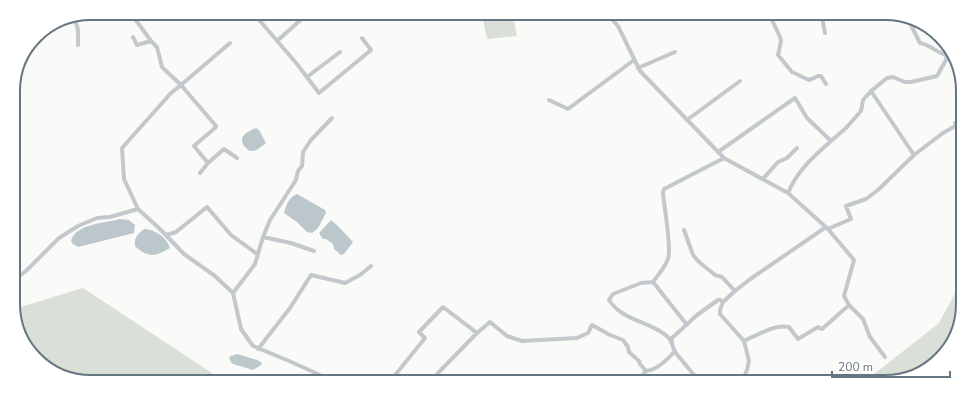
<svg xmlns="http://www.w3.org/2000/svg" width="976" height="395" viewBox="0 0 976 395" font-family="'Nunito Sans',sans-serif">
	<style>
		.green { fill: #dadfd7 }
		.water { fill: #bbc7cb }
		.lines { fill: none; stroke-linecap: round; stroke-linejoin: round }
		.canal { stroke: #bbc7cb; stroke-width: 4 }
		.minor { stroke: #c3c8cc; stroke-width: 4 }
		.rim { fill: none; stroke: #657683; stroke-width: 2 }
	</style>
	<rect width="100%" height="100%" fill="#fafaf8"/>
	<path class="green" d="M482,15H513L517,36L487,39Z
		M959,286V329L932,366L890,382H864L939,323Z
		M83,288L221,379L66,378L32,355L14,319V309Z"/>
	<path class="water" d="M256,128L259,130L266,143C262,146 257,151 252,151C249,151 248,150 246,148C236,138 246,132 256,128Z
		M297,194L325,210L326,213L318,228L312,233L307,232L297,222L284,213C286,205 289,197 297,194Z
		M120,219L129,220L135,225L134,233L78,247L73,244L71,241C75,224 105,223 120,219Z
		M331,220L338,226L353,242L344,254L341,255L334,249L333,244L326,239H323L319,233Z
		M144,229C155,229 167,238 170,248C155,257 148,258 135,246C134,237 138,234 144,229Z
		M237,354L257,360L262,363L261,365L253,370L233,364L231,362L229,357Z"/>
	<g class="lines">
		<path class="canal" d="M955,123L962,120"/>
		<path class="minor" d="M145,13L148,18
			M254,14L297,64L319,93L371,50L362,38
			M609,16L618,26L640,71L724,158L788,193L828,229L854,260L844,296L849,305L822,329L818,327L798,339L789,327C774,324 758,335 744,341
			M770,16L780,37L781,41L778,55L792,72L809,80L812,79L818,76H821L826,84
			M70,17C80,22 78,35 78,45
			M822,17L825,33
			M135,19L151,41
			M133,37L137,45L151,41L157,47L162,67L181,85L171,93L122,148L124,179L138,209
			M277,41L305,16
			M638,68L675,52
			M307,77L340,52
			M871,91L914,155
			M549,100L568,109L634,60
			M687,120L740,81
			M718,152L795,98L807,118L831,141L846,128L861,111L863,100L871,91L887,78L893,77L905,82H911L937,76L947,58L945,55C935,51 930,45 920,43L907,17
			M208,163L224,149L237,158
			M200,173L208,163L194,146L215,128L216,126L181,85L230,43
			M763,179L778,162L787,158L797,148
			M788,193C797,171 814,156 831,141
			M828,229L851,219L846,206L866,199L878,190L914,155L943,133L962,122
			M684,230L693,255L698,261L715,275L722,277L735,291
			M166,235L176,232L207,207L231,235L257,254
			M263,237L270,220L296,180L298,171L302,166L303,152L311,140L332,118
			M14,280L26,271L59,238L78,226L97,218L110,217L138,209L160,229L184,254L215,276L233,293L241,329L253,346L289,361L329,379
			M653,282L687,325
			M233,293L255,264L263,237L291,243L314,251
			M849,305L863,319L870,337L885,357
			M672,342V338L697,315L718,300H720L723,302
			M258,349L290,308L311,275L345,283L360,275L371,266
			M392,379L425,338L419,332L443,307L477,333L490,322L507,336L522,341L577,338L588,333L592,325L610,335L623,340L628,347L629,352L639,361L640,364L646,371
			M440,380L437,376L438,373L477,333
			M639,381L646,371C657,370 668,359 675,351
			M699,381C691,371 683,362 675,352C673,348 672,342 669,338C652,321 623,322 609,300L613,294L641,283L653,282C658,275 665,267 668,259C672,248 664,207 663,193L664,189L724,158
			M739,381L744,377L747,370L749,361L744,341L720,314V310L723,302L735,291L749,280L826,227"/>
	</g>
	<path d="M0 0H976V395H0ZM91 20H885A71 71 0 0 1 956 91V304A71 71 0 0 1 885 375H91A71 71 0 0 1 20 304V91A71 71 0 0 1 91 20Z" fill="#fff" fill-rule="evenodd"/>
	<path class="rim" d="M91 20H885A71 71 0 0 1 956 91V304A71 71 0 0 1 885 375H91A71 71 0 0 1 20 304V91A71 71 0 0 1 91 20Z"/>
	<path d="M832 371v6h118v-6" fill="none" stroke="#657683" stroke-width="2"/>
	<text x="838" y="371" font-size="12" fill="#657683" stroke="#ffffff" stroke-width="3" paint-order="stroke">200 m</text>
</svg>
